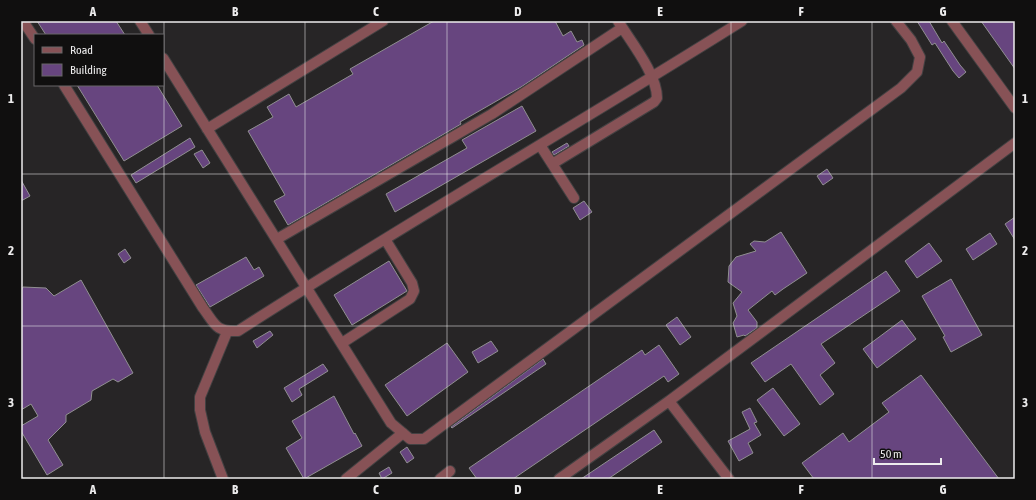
<svg xmlns="http://www.w3.org/2000/svg" width="1036" height="500" viewBox="0 0 1036 500" font-family="'Asap Condensed',sans-serif">
	<style>
		.building { fill: #67457f; stroke: #908f91 }
		.lines { fill: none; stroke-linecap: round; stroke-linejoin: round }
		.minor-casing { stroke: #434142; stroke-width: 12 }
		.minor { stroke: #875256; stroke-width: 10 }
		.grid { fill: none; stroke: #edeced; stroke-width: 1; stroke-opacity: 0.55 }
		.neatline { fill: none; stroke: #edeced; stroke-width: 1.5 }
		.grid-label { font-size: 13px; text-anchor: middle; font-weight: bold; fill: #edeced }
	</style>
	<rect width="100%" height="100%" fill="#272526"/>
	<path class="building" d="M37,21H116L125,35H46Z
		M434,21H555L563,36L571,31L577,42L582,40L584,45L521,87L460,122L461,124L288,225L274,201L285,195L248,131L273,117L267,107L289,94L296,107L353,74L350,69Z
		M917,21H929L942,43L944,41L960,65L966,72L959,78L953,71L935,43L932,45Z
		M981,21H1015V69Z
		M77,85H157L182,126L124,161Z
		M522,106L536,131L395,212L386,194L467,148L462,140Z
		M190,138L195,147L136,183L131,175Z
		M567,143L569,146L554,155L552,152Z
		M202,150L210,163L203,168L194,154Z
		M827,169L833,178L823,185L817,176Z
		M21,180L30,196L21,201Z
		M584,201L592,212L580,220L573,208Z
		M1015,217V240L1005,224Z
		M781,232L807,273L783,289L775,295L772,291L748,310L757,322V328L745,336L744,335L737,337L733,323L737,316L733,303L742,292L728,282L729,266L736,257L756,251L750,244L754,241L765,242Z
		M990,233L997,244L973,260L966,249Z
		M929,243L942,261L917,278L905,261Z
		M125,249L131,258L124,263L118,254Z
		M246,257L254,270L259,267L264,276L210,307L196,285Z
		M389,261L407,291L352,325L334,295Z
		M886,271L900,291L821,344L835,363L820,375L834,394L820,405L791,364L765,382L751,363Z
		M951,279L982,335L951,352L943,337L945,336L922,296Z
		M81,280L133,373L118,382L113,379L92,391L91,400L66,415V422L48,440L63,465L47,475L21,431V426L38,416L31,404L21,410V291L23,287L46,288L54,296Z
		M677,317L691,337L680,345L666,325Z
		M902,320L916,339L877,368L863,349Z
		M270,331L273,335L257,348L253,341Z
		M491,341L498,351L478,363L472,352Z
		M447,343L468,372L407,416L385,385Z
		M659,345L679,374L668,382L664,376L513,479H477L469,468L642,350L645,355Z
		M543,359L546,364L452,428L451,427Z
		M323,364L328,371L299,389L302,395L292,402L284,388Z
		M921,375L999,479H814L802,463L843,433L849,442L889,412L882,403Z
		M773,388L800,424L784,436L757,400Z
		M334,396L354,434L355,433L362,446L304,479L286,448L302,438L292,421Z
		M750,408L757,422L754,423L761,435L748,443L753,453L739,461L728,441L750,429L742,412Z
		M654,430L662,442L608,479H581Z
		M407,447L414,458L407,463L400,452Z
		M389,467L392,473L382,479L379,473Z"/>
	<g class="lines">
		<defs>
			<path id="minor" d="M23,21L35,39
				M140,21L149,35
				M952,21L1015,108
				M163,58L391,423L410,439H424L901,88L917,72L920,57L911,40L896,21
				M64,85L203,308C215,324 215,332 238,331C404,224 575,126 742,21
				M207,129L383,21
				M540,145L574,198
				M552,164L654,102L657,98C657,74 631,42 618,21
				M277,239L492,114L622,28
				M342,343L410,299L414,291L412,283L385,239
				M669,401L729,479
				M223,479L205,432L200,410V397L227,332
				M346,479L403,433
				M440,479L450,471
				M559,479L669,401L1015,143"/>
		</defs>
		<use href="#minor" class="minor-casing"/>
		<use href="#minor" class="minor"/>
	</g>
	<path class="grid" d="M164,21V479M305,21V479M447,21V479M589,21V479M731,21V479M872,21V479M21,174H1015M21,326H1015"/>
	<rect width="1036" height="500" fill="none" stroke="#100f0f" stroke-width="44"/>
	<rect x="34" y="34" width="130" height="52" fill="#100f0f" stroke="#686768"/>
	<rect x="42" y="47" width="20" height="6" fill="#875256" stroke="#686768"/>
	<text x="70" y="54" font-size="12" fill="#edeced">Road</text>
	<rect x="42" y="64" width="20" height="12" fill="#67457f" stroke="#686768"/>
	<text x="70" y="74" font-size="12" fill="#edeced">Building</text>
	<path d="M874 458v6h67v-6" fill="none" stroke="#edeced" stroke-width="2"/>
	<text x="880" y="458" font-size="12" fill="#edeced" stroke="#100f0f" stroke-width="3" paint-order="stroke">50 m</text>
	<rect x="22" y="22" width="992" height="456" class="neatline"/>
	<g class="grid-label">
		<text x="93" y="16">A</text>
		<text x="235" y="16">B</text>
		<text x="376" y="16">C</text>
		<text x="518" y="16">D</text>
		<text x="660" y="16">E</text>
		<text x="801" y="16">F</text>
		<text x="943" y="16">G</text>
		<text x="11" y="103">1</text>
		<text x="1025" y="103">1</text>
		<text x="11" y="255">2</text>
		<text x="1025" y="255">2</text>
		<text x="11" y="407">3</text>
		<text x="1025" y="407">3</text>
		<text x="93" y="494">A</text>
		<text x="235" y="494">B</text>
		<text x="376" y="494">C</text>
		<text x="518" y="494">D</text>
		<text x="660" y="494">E</text>
		<text x="801" y="494">F</text>
		<text x="943" y="494">G</text>
	</g>
</svg>
